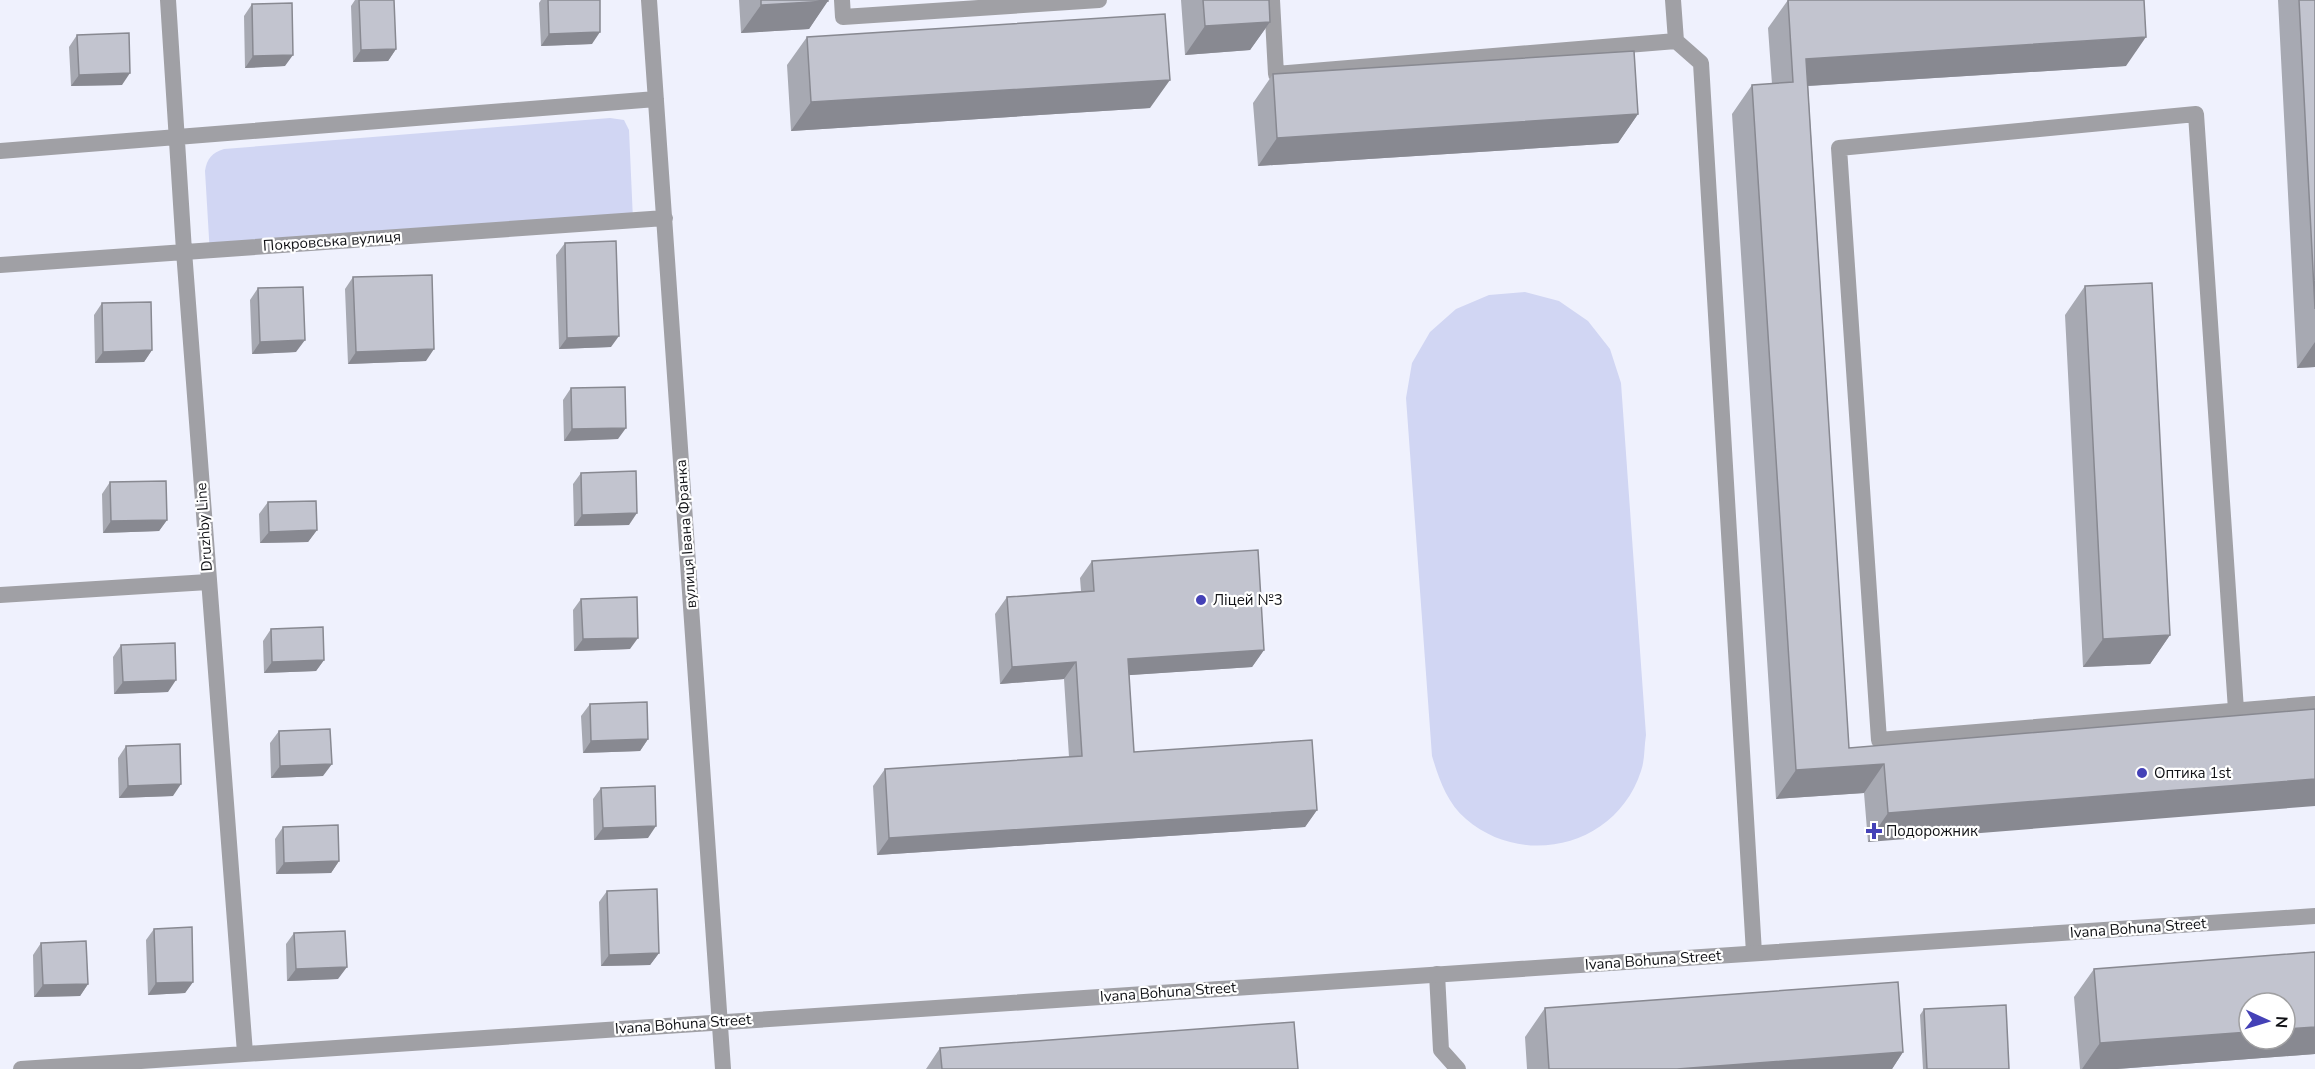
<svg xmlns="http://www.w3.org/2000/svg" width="2315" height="1069" viewBox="0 0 2315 1069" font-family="'Nunito Sans',sans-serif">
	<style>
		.green { fill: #d1d6f3 }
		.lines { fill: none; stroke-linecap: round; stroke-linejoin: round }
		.service { stroke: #a0a0a5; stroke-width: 16 }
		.minor { stroke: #a0a0a5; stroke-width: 16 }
		.wall { fill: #a7a9b2 }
		.shaded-wall { fill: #888991 }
		.building { fill: #c2c4cf; stroke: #888991; stroke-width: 1.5 }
		.poi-dot { fill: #4441b7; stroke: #fff; stroke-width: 2 }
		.labels { text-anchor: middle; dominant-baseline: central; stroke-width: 4.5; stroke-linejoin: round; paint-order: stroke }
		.street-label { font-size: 15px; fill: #111216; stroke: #fff }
		.poi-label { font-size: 15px; fill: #111216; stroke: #fff; text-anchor: start }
	</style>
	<rect width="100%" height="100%" fill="#eff1fd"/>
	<path class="green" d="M610,118L624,120L629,130L633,220L210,255L205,171C207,158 212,153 224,149Z
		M1525,292L1559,301L1588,321L1610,349L1621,383L1646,735C1644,747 1645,760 1641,771C1617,846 1524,869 1466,819C1447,803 1439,779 1432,756L1406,398L1412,363L1430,332L1456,309L1489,295Z"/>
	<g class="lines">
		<path class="service" d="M842,0L843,17L1099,0
			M1272,0L1276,74L1676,41L1673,0
			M1676,41L1701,63L1754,953
			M2236,710L2196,114L1839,148L1879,740L2315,704
			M1437,974L1441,1050L1458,1069"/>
		<path class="minor" d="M168,0L184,251L245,1053
			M649,0L723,1069
			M0,151L656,99
			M0,265L665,218
			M0,595L208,582
			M21,1069L2315,916"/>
	</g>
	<path class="wall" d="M355,0H359L396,49L388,61L353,62L351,6Z
		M541,0H548L592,44L541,46L539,3Z
		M739,0H828L809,29L741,33Z
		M1181,0H1269L1270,22L1250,50L1185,55Z
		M1788,0L2126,66L1808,86L1849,748L2315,709L1868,842L1864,793L1776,799L1732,114L1752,85L1772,84L1768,28Z
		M2278,0H2315V367L2297,368Z
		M252,4L285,66L245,68L244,16Z
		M77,35L122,85L71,86L69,47Z
		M807,37L1150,108L791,131L787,65Z
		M1273,74L1638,114L1618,143L1258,166L1253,103Z
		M565,243L611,347L559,349L556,255Z
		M353,277L426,361L348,364L345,289Z
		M2085,286L2170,635L2150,664L2083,667L2065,315Z
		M258,288L296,352L252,354L250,300Z
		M102,303L152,350L144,362L95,363L94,315Z
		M571,388L618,439L564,441L563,400Z
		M581,473L629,525L574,526L573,484Z
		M110,482L167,520L159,531L103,533L102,494Z
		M268,502L317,530L308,542L260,543L259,514Z
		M1092,561L1264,650L1252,667L1129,675L1134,752L1317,810L1305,827L877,855L873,786L885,769L1069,757L1064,679L1000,684L995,614L1007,597L1081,591L1080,578Z
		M581,599L630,649L574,651L573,610Z
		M271,629L324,660L316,671L264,673L263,641Z
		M121,645L168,692L114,694L113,657Z
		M590,704L648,739L640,751L583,753L581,716Z
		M279,731L323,776L271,778L270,743Z
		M126,746L173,796L119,798L118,758Z
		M601,788L648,838L594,840L593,799Z
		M283,827L339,861L331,873L276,874L275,839Z
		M607,891L659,953L650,965L601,966L599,902Z
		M154,929L193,982L185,993L148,995L146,940Z
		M294,933L338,979L287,981L286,944Z
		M41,943L88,984L80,996L34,997L33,955Z
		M2094,969L2315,1054L2117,1069H2080L2074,997Z
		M1545,1008L1903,1052L1892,1069H1527L1525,1037Z
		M1924,1009L2009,1069H1923L1920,1015Z
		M940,1048L1298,1069H926Z"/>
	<path class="shaded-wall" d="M828,1L809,29L741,33L761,5Z
		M1270,22L1250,50L1185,55L1205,26Z
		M600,32L592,44L541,46L549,34Z
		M2146,37L2126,66L1790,87L1806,59Z
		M396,49L388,61L353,62L361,50Z
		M293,55L285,66L245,68L253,56Z
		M130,73L122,85L71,86L79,75Z
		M1170,80L1150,108L791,131L811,102Z
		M1638,114L1618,143L1258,166L1277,138Z
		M619,336L611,347L559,349L567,338Z
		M305,340L296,352L252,354L260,342Z
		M2315,342V367L2297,368Z
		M434,349L426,361L348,364L356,352Z
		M152,350L144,362L95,363L103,352Z
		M626,428L618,439L564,441L572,429Z
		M637,513L629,525L574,526L582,515Z
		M167,520L159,531L103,533L111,521Z
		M317,530L308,542L260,543L269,532Z
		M2170,635L2150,664L2083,667L2103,639Z
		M638,638L630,649L574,651L583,639Z
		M1264,650L1252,667L1116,676L1128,659Z
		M324,660L316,671L264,673L272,662Z
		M1076,662L1064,679L1000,684L1012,667Z
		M176,680L168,692L114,694L123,682Z
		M648,739L640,751L583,753L591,741Z
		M332,764L323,776L271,778L280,766Z
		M1884,764L1864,793L1776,799L1796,770Z
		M2315,779V806L1868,842L1888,813Z
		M181,784L173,796L119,798L128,786Z
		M1317,810L1305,827L877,855L889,838Z
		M656,826L648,838L594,840L603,828Z
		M339,861L331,873L276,874L284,863Z
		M659,953L650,965L601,966L609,955Z
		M347,967L338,979L287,981L296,969Z
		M193,982L185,993L148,995L156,983Z
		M88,984L80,996L34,997L43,985Z
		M2315,1027V1054L2117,1069H2082L2100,1043L2249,1032V1039H2285V1029Z
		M1903,1052L1892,1069H1677Z"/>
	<path class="building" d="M359,0H394L396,49L361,50Z
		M548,0H600V32L549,34Z
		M761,0H828V1L761,5Z
		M1203,0H1269L1270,22L1205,26Z
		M1788,0H2144L2146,37L1806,59L1849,748L2315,709V779L1888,813L1884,764L1796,770L1752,85L1793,82Z
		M2299,0H2315V309Z
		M292,3L293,55L253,56L252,4Z
		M1165,14L1170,80L811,102L807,37Z
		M129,33L130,73L79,75L77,35Z
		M1634,51L1638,114L1277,138L1273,74Z
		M616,241L619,336L567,338L565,243Z
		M432,275L434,349L356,352L353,277Z
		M2152,283L2170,635L2103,639L2085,286Z
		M303,287L305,340L260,342L258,288Z
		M151,302L152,350L103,352L102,303Z
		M625,387L626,428L572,429L571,388Z
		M636,471L637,513L582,515L581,473Z
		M166,481L167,520L111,521L110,482Z
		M316,501L317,530L269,532L268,502Z
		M1258,550L1264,650L1128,659L1134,752L1312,740L1317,810L889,838L885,769L1082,756L1076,662L1012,667L1007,597L1094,591L1092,561Z
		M637,597L638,638L583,639L581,599Z
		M323,627L324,660L272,662L271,629Z
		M175,643L176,680L123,682L121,645Z
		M647,702L648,739L591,741L590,704Z
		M330,729L332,764L280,766L279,731Z
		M180,744L181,784L128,786L126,746Z
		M655,786L656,826L603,828L601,788Z
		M338,825L339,861L284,863L283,827Z
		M657,889L659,953L609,955L607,891Z
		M192,927L193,982L156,983L154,929Z
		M345,931L347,967L296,969L294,933Z
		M86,941L88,984L43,985L41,943Z
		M2315,952V1027L2285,1029V1003H2249V1032L2100,1043L2094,969Z
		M1898,982L1903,1052L1677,1069H1549L1545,1008Z
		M2006,1005L2009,1069H1927L1924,1009Z
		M1294,1022L1298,1069H942L940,1048Z"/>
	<g class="poi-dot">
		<circle cx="1201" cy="600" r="6"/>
		<circle cx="2142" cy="773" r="6"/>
		<path d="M1871 822h6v6h6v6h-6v6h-6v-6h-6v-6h6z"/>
	</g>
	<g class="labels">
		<g class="street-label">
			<text transform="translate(332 241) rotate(-4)">Покровська вулиця</text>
			<text transform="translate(204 527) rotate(-94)">Druzhby Line</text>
			<text transform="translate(686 534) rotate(-94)">вулиця Івана Франка</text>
			<text transform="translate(2138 928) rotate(-4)">Ivana Bohuna Street</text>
			<text transform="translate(1653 960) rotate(-4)">Ivana Bohuna Street</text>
			<text transform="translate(1168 992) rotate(-4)">Ivana Bohuna Street</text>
			<text transform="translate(683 1024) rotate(-4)">Ivana Bohuna Street</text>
		</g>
		<g class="poi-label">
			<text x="1213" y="600">Ліцей №3</text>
			<text x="2154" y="773">Оптика 1st</text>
			<text x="1886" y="831">Подорожник</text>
		</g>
	</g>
	<g transform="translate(2267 1021) rotate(94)"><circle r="28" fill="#ffffff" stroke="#a0a0a2" stroke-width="1.5"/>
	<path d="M0-4.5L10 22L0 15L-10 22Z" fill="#4441b7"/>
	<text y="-9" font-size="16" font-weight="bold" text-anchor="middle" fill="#111216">N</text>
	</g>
</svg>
